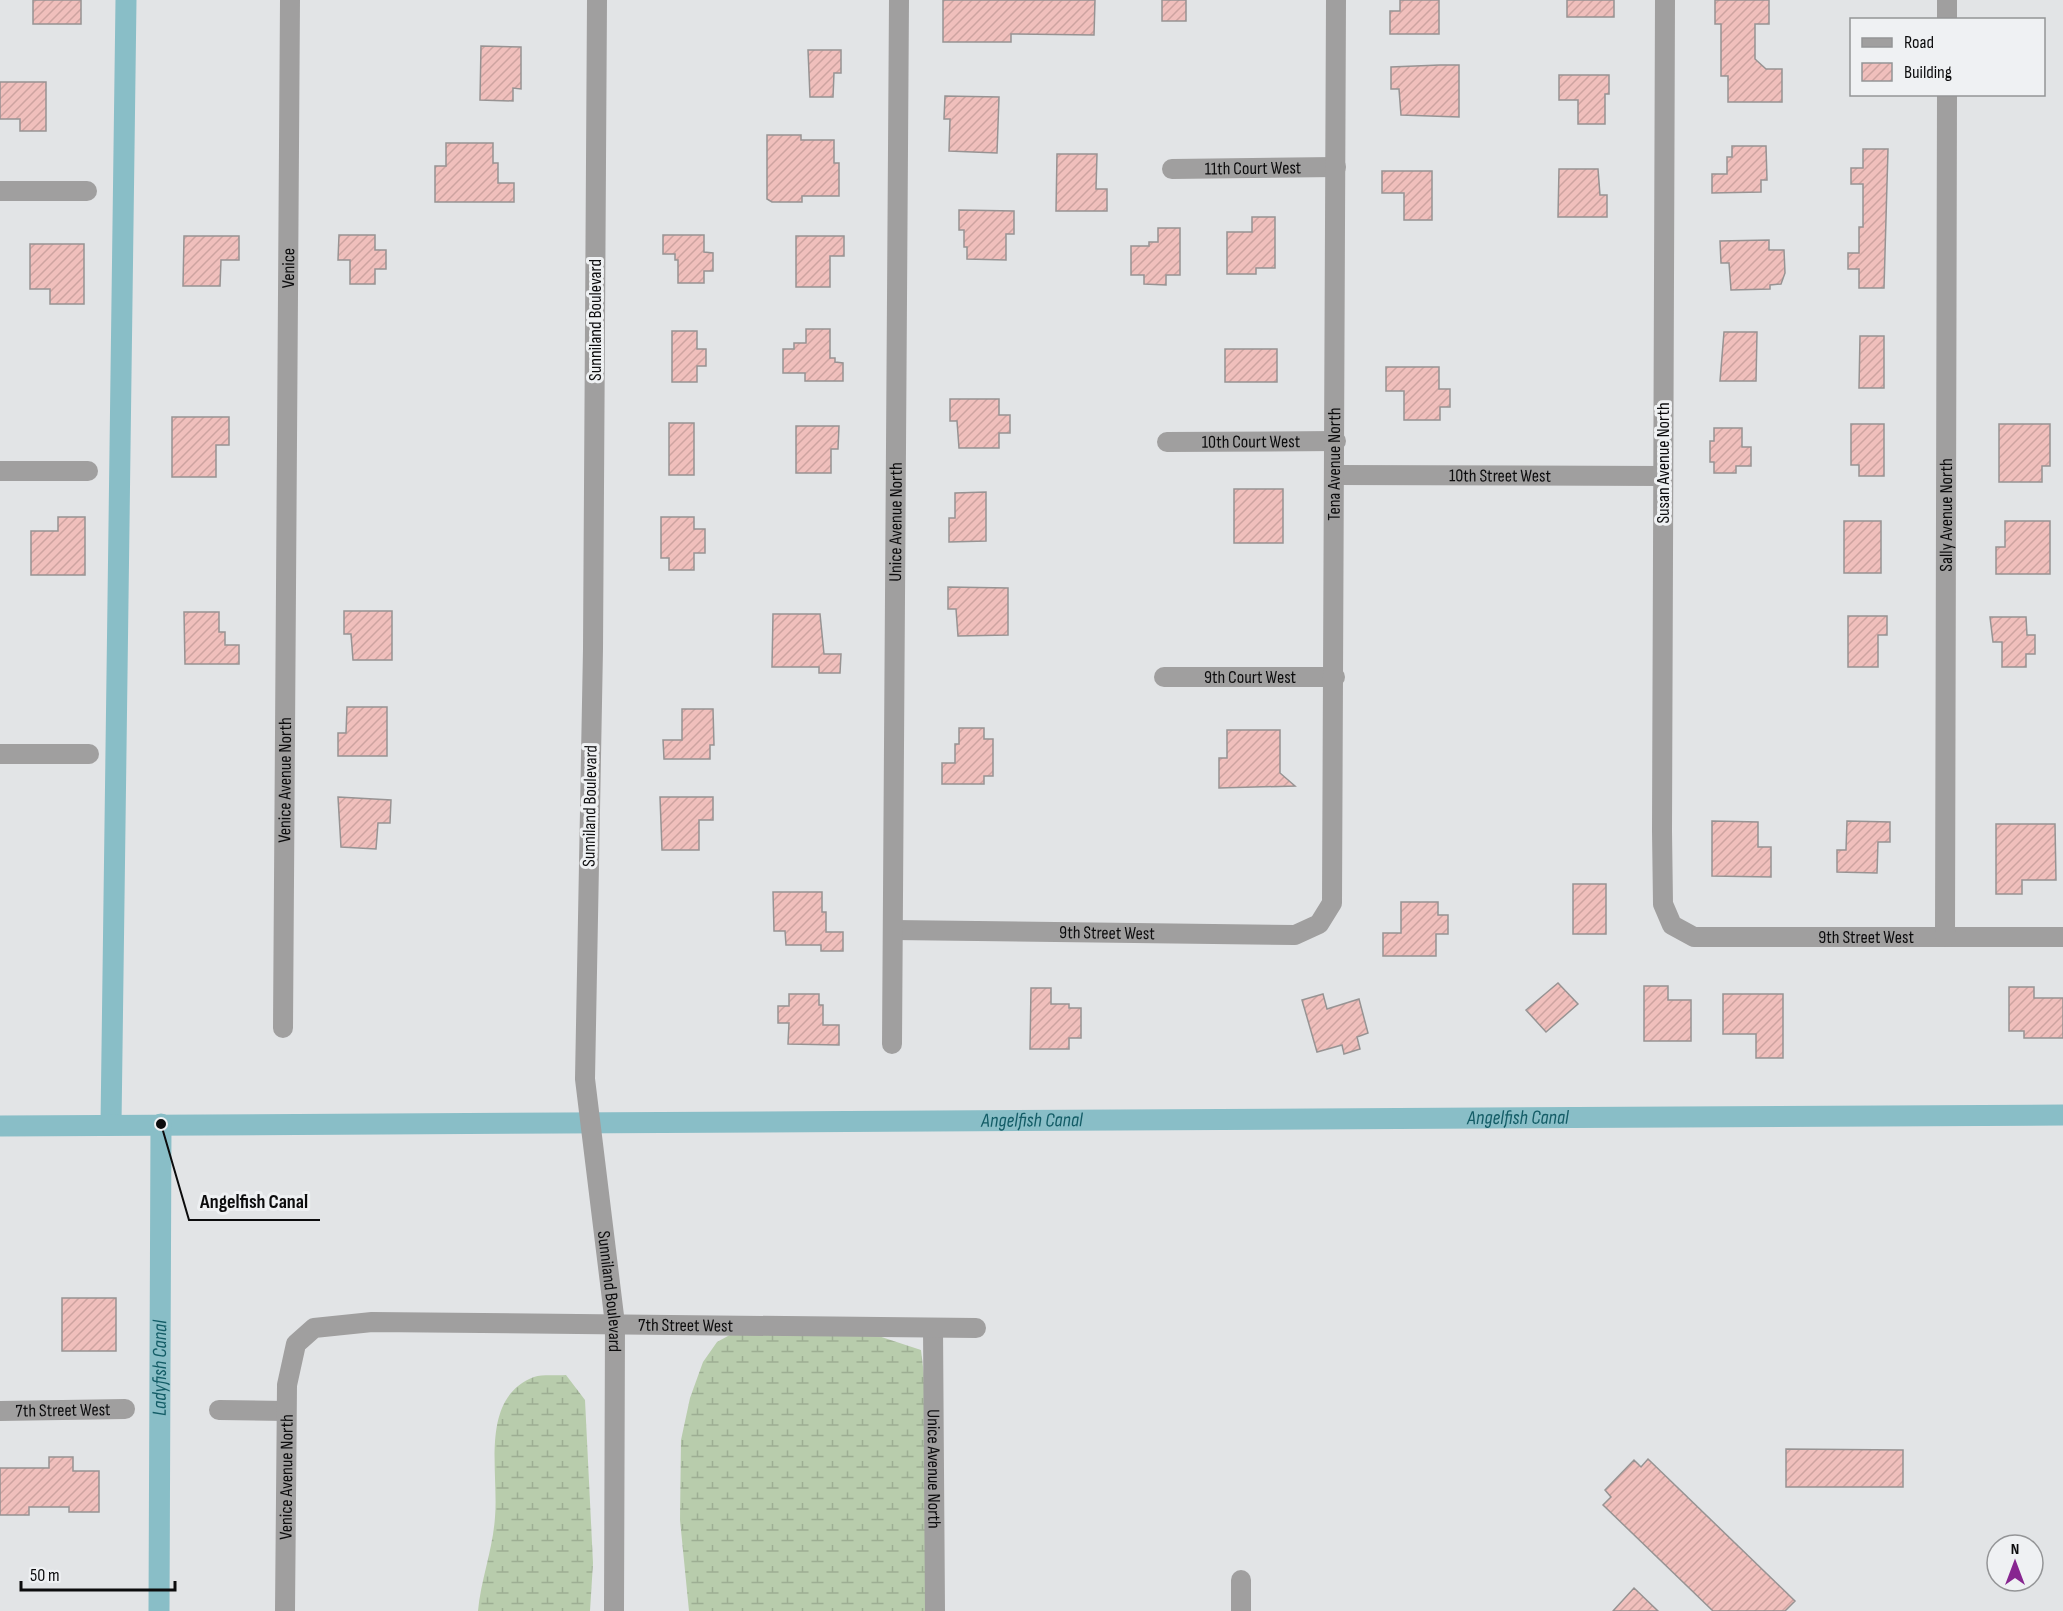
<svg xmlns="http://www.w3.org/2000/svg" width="2063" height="1611" viewBox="0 0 2063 1611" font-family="'Sofia Sans Condensed',sans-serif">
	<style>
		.wetland { fill: url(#wetland-marsh) }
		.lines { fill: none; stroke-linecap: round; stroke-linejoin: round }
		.canal { stroke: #89bec7; stroke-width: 21 }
		.building { fill: url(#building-hatch); stroke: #979393; stroke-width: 1.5 }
		.street { stroke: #a09f9f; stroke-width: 20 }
		.labels { text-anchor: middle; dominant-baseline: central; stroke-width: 6; stroke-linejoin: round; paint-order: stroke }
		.street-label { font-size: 18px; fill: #0c0c0d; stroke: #eff1f3 }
		.water-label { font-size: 20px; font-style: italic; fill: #135c66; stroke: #eff1f3 }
		.leader { fill: none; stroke: #0c0c0d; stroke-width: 2 }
		.callout-dot { fill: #0c0c0d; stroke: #eff1f3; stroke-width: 2 }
		.callout-label { font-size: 20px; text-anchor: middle; font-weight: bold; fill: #0c0c0d; stroke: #eff1f3; stroke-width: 6; stroke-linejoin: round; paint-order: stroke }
	</style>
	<defs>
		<pattern id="wetland-marsh" width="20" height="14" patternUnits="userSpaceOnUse" patternTransform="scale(1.5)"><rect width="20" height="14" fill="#b8ccac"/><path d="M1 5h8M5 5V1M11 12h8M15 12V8" fill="none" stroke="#9dae93"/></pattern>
		<pattern id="building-hatch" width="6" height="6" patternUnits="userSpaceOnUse" patternTransform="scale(1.5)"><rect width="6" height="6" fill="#f0bfbc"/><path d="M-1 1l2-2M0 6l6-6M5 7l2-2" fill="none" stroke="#cda3a0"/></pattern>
	</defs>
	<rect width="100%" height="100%" fill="#e2e4e6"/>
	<path class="wetland" d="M854,1328L921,1350L926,1392L925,1611H689L680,1520L681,1440L690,1398L703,1362L717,1342L737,1331Z
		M566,1375L585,1400L593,1563L590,1611H478C481,1579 493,1549 495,1517C499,1472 479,1398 534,1377C543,1374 557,1376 566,1375Z"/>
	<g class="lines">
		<g class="canal">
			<path d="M111,1125L126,0"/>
			<path id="s1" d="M0,1126L2063,1115"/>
			<path id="s2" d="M159,1611L161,1124"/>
		</g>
	</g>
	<path class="building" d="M33,0H81V24H33Z
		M943,0H1095L1094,35L1011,34V42H943Z
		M1162,0H1186V21H1162Z
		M1400,0H1439V34H1390V11H1400Z
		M1567,0H1614V17H1567Z
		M1715,0H1769V24H1755V59L1766,69H1782V102H1728V76H1721V24H1715Z
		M481,46L521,47V89L513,88V101L480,100Z
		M808,50H841V73H834L833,97H810Z
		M1440,65H1459V117L1401,115L1399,89H1391V67Z
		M1559,75H1609V94H1605V124H1578V100H1559Z
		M0,82H46V131H20V119H0Z
		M945,96L999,97L997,153L949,151L950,119H944Z
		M767,135H801V140H834V163H839V196H802V202H772L767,199Z
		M446,143H493V163H498V183H514V202H435V166H446Z
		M1732,146H1766L1767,180H1761V192L1712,193V174H1727V157H1732Z
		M1863,149H1888L1884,288H1859V269H1848V253H1859V227H1863V184H1851V168H1863Z
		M1057,154H1097L1096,189H1107V211H1056Z
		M1559,169H1598L1600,195H1607V217H1558Z
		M1382,171H1432V220H1404V193H1382Z
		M959,210L1014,211V234H1006V260L967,259V247H964V230H959Z
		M1252,217H1275V268H1256V274H1227V232H1252Z
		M1158,228H1180V275H1166V285L1144,284V275H1131V246H1149V242H1158Z
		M339,235H375V250H386V269H375V284H350V260H338Z
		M663,235H704V252L713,253V271H704V283H678V260H675V254H663Z
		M184,236H239V260H221L220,286H183Z
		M796,236H844V256H830V287H796Z
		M1769,240V250H1784L1785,273L1781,284L1770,285V289L1731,290L1729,263H1721L1720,241Z
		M30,244H84V304H50V289H30Z
		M806,329H830V358H835V362L843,363V381H805V373H783V349H794V343H806Z
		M672,331H697V349H706V366H697V382H672Z
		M1724,332H1757L1756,381H1720Z
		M1860,336H1884V388H1859Z
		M1225,349H1277V382H1225Z
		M1386,367H1439V389H1450V407H1440V420H1404V391H1386Z
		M950,399H999V415H1010V433H999V448H959L957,421H950Z
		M172,417H229V445H216V477H172Z
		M669,423H694V475H669Z
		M1851,424H1884V476H1859V465H1851Z
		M1999,424H2050V466H2042V482H1999Z
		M796,426H839L838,449H831V473H796Z
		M1714,428H1742V447H1751V466H1736V473H1714V462H1710V441H1714Z
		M1234,489H1283V543H1234Z
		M986,492V541L949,542V518H955V493Z
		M58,517H85V575H31V531H58Z
		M661,517H694V529H705V553H694V570H669V558H661Z
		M1844,521H1881V573H1844Z
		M2005,521H2050V574H1996V547H2005Z
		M948,587L1008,588V635L958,636L956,609H948Z
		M344,611H392V660H353L351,634H344Z
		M184,612H219V632H225V645H239V664H185Z
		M773,614H820L824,654H841L840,673H819V667H772Z
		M1848,616H1887V635H1878V667H1848Z
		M1990,617H2026L2027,635H2035V654H2026V667H2002V642H1993Z
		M347,707H387V756H338V733H346Z
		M682,709H713L714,745H710V759H664L663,740H682Z
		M959,728H984V739H993V776H984V784H942V763H955V744H959Z
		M1227,730H1280V773L1295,786L1219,788V758H1227Z
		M338,797L391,800L390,823H378L376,849L341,847Z
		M660,797H713V820H699V850H662Z
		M1712,821L1758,822V847H1771V877L1712,876Z
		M1847,821L1890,822V842H1878L1877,873L1837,872V850H1846Z
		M1996,824H2055L2056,880H2022V894H1996Z
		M1573,884H1606V934H1573Z
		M773,892H822V912H826V932H843V951H821V945H786L785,931H774Z
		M1401,902H1438V915H1448V934H1436V956H1383V933H1401Z
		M1558,983L1578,1004L1546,1032L1526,1010Z
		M1644,986H1668V1000H1691V1041H1644Z
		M2009,987H2034V998H2063V1038H2024V1031H2009Z
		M1031,988H1051V1004H1069V1008H1081V1038H1069V1049H1030Z
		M789,994H819V1005H823V1025H839V1045L788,1044L789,1023H778V1006H789Z
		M1323,994L1327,1009L1359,999L1368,1033L1357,1037L1360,1049L1344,1054L1342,1045L1317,1052L1302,1000Z
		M1723,994H1783V1058H1756V1034H1723Z
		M62,1298H116V1351H62Z
		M1786,1449L1903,1450V1487H1786Z
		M49,1457H73V1471H99V1512H69V1507H29V1515H0V1468H49Z
		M1648,1459L1795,1601L1785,1611H1713L1603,1505L1611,1497L1605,1490L1634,1460L1641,1467Z
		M1634,1588L1658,1611H1613Z"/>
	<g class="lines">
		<g class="street">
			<path id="s3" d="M597,0L593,649L585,1079L615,1324L614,1611"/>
			<path id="s4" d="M1665,0L1662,831L1663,904L1672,925L1694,937H2063"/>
			<path d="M1947,0V20"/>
			<path id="s5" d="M1172,169L1336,167"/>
			<path d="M0,191H87"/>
			<path id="s6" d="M1167,442L1336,441"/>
			<path d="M0,471H88"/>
			<path id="s7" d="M1336,475L1662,476"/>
			<path id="s8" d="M1164,677H1335"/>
			<path d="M0,754H89"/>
			<path id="s9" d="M894,930L1295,935L1319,924L1332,903L1336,0"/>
			<path id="s10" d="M1945,937L1947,94"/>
			<path id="s11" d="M283,1028L290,0"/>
			<path id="s12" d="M892,1044L899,0"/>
			<path id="s13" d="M933,1328L935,1611"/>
			<path d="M219,1410L286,1411"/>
			<path id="s14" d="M0,1411L125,1409"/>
			<path id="s15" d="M285,1611L287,1385L296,1344L314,1328L372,1322L976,1328"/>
			<path d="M1241,1611V1580"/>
		</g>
	</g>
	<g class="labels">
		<g class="street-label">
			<text stroke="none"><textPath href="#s5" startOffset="81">11th Court West</textPath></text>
			<text stroke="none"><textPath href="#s11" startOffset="760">Venice</textPath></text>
			<text transform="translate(595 320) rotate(-90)">Sunniland Boulevard</text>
			<text stroke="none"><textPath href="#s6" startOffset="84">10th Court West</textPath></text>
			<text transform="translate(1663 463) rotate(-90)">Susan Avenue North</text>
			<text stroke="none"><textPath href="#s9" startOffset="891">Tena Avenue North</textPath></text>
			<text stroke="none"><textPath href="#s7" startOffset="164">10th Street West</textPath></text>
			<text stroke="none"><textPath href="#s10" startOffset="422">Sally Avenue North</textPath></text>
			<text stroke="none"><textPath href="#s12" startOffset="522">Unice Avenue North</textPath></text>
			<text stroke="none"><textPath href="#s8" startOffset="86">9th Court West</textPath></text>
			<text stroke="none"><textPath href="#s11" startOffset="248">Venice Avenue North</textPath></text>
			<text transform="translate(590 806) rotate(-89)">Sunniland Boulevard</text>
			<text stroke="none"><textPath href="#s9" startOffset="213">9th Street West</textPath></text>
			<text stroke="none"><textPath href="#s4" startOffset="1124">9th Street West</textPath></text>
			<text stroke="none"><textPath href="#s3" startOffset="1293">Sunniland Boulevard</textPath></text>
			<text stroke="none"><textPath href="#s15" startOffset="664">7th Street West</textPath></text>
			<text stroke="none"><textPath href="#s14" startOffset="63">7th Street West</textPath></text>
			<text stroke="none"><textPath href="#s13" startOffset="141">Unice Avenue North</textPath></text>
			<text stroke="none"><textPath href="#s15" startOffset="134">Venice Avenue North</textPath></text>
		</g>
		<g class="water-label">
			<text stroke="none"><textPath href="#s1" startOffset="1518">Angelfish Canal</textPath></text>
			<text stroke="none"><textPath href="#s1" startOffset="1032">Angelfish Canal</textPath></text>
			<text stroke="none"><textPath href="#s2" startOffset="243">Ladyfish Canal</textPath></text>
		</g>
	</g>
	<path class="leader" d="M161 1124L189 1220H320"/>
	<circle class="callout-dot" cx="161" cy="1124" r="6"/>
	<g class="callout-label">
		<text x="254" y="1208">Angelfish Canal</text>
	</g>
	<rect x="1850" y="18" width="195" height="78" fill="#eff1f3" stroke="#949597" stroke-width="1.5"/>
	<rect x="1862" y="38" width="30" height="9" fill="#a09f9f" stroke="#949597" stroke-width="1.5"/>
	<text x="1904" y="48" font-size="18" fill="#0c0c0d">Road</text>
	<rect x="1862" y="63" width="30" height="18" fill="url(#building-hatch)" stroke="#949597" stroke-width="1.5"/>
	<text x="1904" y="78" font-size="18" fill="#0c0c0d">Building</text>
	<g transform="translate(2015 1563)"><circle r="28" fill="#eff1f3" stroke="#949597" stroke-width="1.5"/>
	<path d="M0-4.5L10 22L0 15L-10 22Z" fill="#872690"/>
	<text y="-9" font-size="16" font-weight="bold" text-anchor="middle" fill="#0c0c0d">N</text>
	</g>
	<path d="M21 1581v9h154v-9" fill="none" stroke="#0c0c0d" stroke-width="3"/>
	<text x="30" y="1581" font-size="18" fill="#0c0c0d" stroke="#eff1f3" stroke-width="4.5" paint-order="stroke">50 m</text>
</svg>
